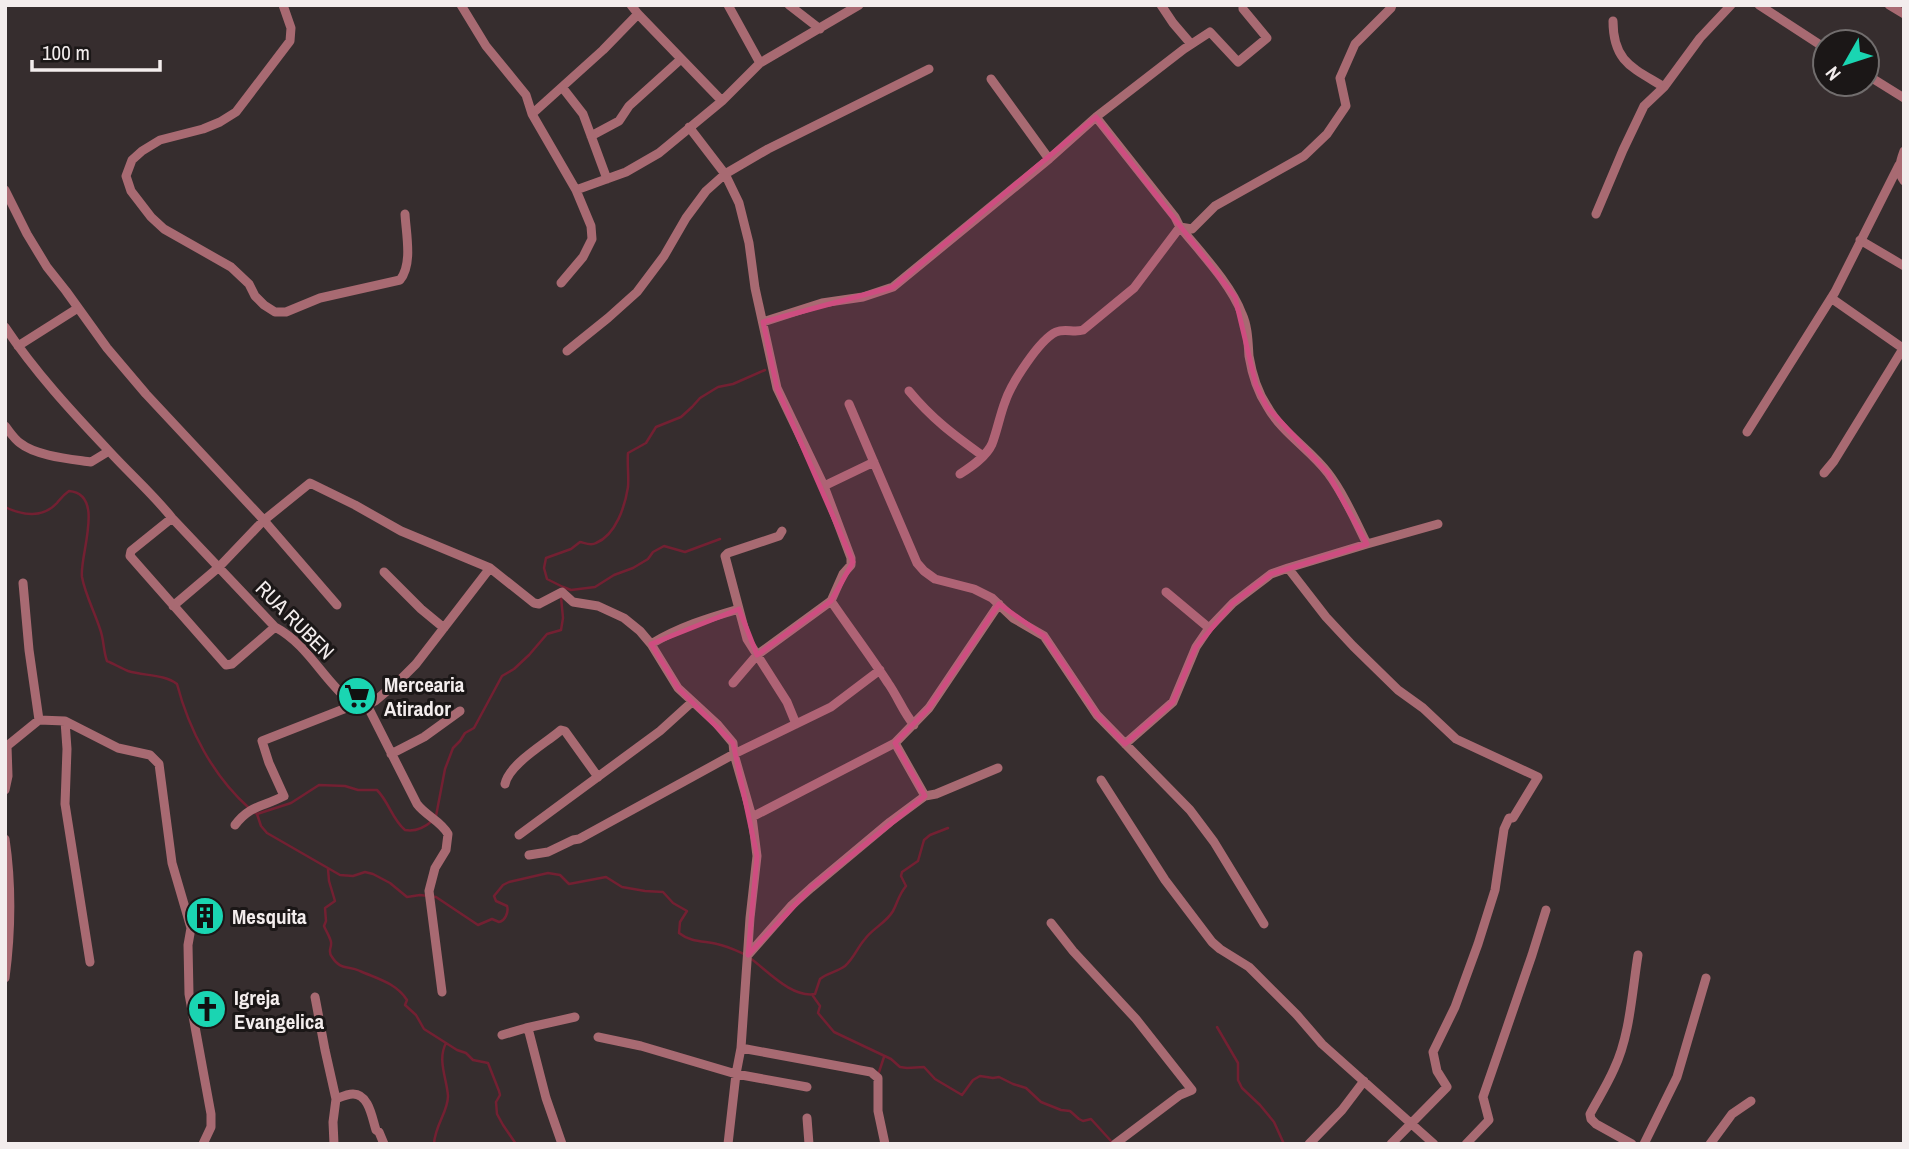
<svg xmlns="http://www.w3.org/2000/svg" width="1909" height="1149" viewBox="0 0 1909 1149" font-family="'Archivo Narrow',sans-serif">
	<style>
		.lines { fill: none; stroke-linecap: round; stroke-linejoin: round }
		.stream { stroke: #732032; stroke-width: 2.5 }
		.minor { stroke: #a86a72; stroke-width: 9 }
		.marked { fill: #ce4d80; fill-opacity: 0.2; stroke: #ce4d80; stroke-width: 5; stroke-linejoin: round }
		.labels { text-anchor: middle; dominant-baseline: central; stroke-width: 6; stroke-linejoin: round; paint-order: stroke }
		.street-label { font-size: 21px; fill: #f3eded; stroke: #1b1717 }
		.poi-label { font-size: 21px; font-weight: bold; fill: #f3eded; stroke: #1b1717; text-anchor: start }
	</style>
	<rect width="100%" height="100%" fill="#362d2e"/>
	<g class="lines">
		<path class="stream" d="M5,507C23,516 43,518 57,503C61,498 63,495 69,491C106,494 79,556 82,577C85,594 95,613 100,629C104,639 103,650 107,661C114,664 121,668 128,671C144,676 164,674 177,684C189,730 213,776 249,808
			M563,587L547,579L544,568L546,558L571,549L580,542C585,543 591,546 596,543C616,535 625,506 628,487C629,476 627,464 628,453L646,443L656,427L681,417L692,407L700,398L718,387L733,384L765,370
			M562,591L563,587L571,590L595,587L614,575L633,568L648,559L653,552L664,546L685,552L720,539
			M254,812L257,814L291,803L319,785L345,786L358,790H377C389,802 392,819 405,830C416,832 424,828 432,821
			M257,814L261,826L267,833L340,875L353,876L365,872L373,874L390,883L407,897L420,895L436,897L478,925L492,919L499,922C505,921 509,912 507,906L496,901L494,896L503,885L509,882L548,873L560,875L569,884L606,877L622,887L645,891L663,892L673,903L687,911L680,922L679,933C690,942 704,941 717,944C727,946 735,950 744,954
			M436,816L445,769L453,748L460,741L465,733L474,728L502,676L514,669L529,655L547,634L561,630L563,618L561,597
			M328,869L329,881L335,901L325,908L326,921L324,926C326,931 330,937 331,942C332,948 327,951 332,957C341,971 348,965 360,971C378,979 396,983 407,1000L405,1005L416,1015L424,1029L457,1050L466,1053L473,1060L488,1063L499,1091L500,1095L496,1102L497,1114L503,1125L516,1144
			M750,958C767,970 791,998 815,994L820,979C827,973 837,972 845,966C854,958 857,948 865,939C873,928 886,923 893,911C898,902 898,896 906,886L901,876L902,872L918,861L924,840L930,835L948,828
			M813,996L820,1006L818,1013L834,1032L891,1059L900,1067L907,1068L924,1067L935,1079L962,1095L973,1080L980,1076L993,1078L999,1077L1013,1084L1026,1088L1041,1102L1061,1110L1070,1111L1079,1119L1083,1121L1091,1119L1111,1141
			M1217,1027L1238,1063V1080L1242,1088L1260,1105L1274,1122L1284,1144
			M878,1075L884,1057
			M434,1144C435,1125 448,1112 448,1096C447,1079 437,1060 446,1043"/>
		<path class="minor" d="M283,5L291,28L290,41L236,112L220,122L203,129L160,140L142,151L132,160L126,176L131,191L151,217L164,229L231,267L249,284L255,296L264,305L275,312H286L320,298L400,280C413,264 406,234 405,214
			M461,5L486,46L526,95L532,114L576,190L591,226L592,239L583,257L561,283
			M631,5L638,14L722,101
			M728,5L760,63
			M789,5L820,29
			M1161,5L1173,23L1191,44
			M1759,5L1825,48
			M1889,5L1904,14
			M1613,21C1613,62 1633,68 1664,87
			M1867,75L1904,98
			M991,79L1049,159
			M562,87L583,114L607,179
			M532,114L603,50L638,14
			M1096,117L1175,217L1180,227C1200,252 1231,284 1242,314C1248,327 1248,342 1249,356C1252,374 1257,391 1267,406C1282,433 1310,449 1328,473C1344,494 1355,520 1367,544
			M689,127L725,174L739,203L749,243L755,288L777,388L824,486L851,558V565L843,574L831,601C850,629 870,655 888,683C898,697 903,712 914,725
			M591,136L619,121L629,106L681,59
			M1904,151C1900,162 1897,171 1904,181
			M5,190L27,234L47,267L66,291L107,348L146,394L260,516L337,605
			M576,190L626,172L659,153L722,101L760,63L859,5
			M1596,214L1623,150L1644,106L1664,87L1700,38L1731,5
			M1860,240L1904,266
			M1831,298L1904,349
			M763,322L822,303L863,297L893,287L1049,159L1096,117L1184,49L1210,32L1238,62L1267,38L1243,9V5
			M5,327C35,372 72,412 109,451C130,474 153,494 172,518L275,627C309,645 324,682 354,705
			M18,346L78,308
			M567,351L608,318L637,292L664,256L686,218L706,191L725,174L768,149L929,69
			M909,391C932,419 954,435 983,456
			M849,404L917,563L924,571L935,579L974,589L992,598L1013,618L1044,636L1097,715L1190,810L1214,842L1264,924
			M5,426C10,432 14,439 20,443C36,456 71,459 91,462L109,451
			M1747,432L1835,292L1899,165
			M1824,473L1834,461L1904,347
			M960,474C971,467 986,457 992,444C997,431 1000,415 1005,402C1011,384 1039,340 1056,332C1065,328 1074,333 1083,330L1134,288L1180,227L1192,229L1215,206L1304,156L1327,134L1346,106L1340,78L1355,44L1391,8L1392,5
			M824,486L874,462
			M172,518L131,551L130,556L226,665L232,664L275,627
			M1288,568L1326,617L1353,646L1398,690L1423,708L1456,739L1538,777L1513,818H1509L1504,829L1495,890L1478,944L1455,1007L1433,1052L1437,1071L1447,1087L1391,1144
			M384,572L421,609L444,628
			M23,583L29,650L39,720
			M1166,592L1209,628
			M173,606L219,567L263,521L310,483L355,505L401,531L490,568L534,603L539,604L562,592L573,602L598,606L624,618L640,631L651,644L678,688L717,724L733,743L734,754L752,817L757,856L750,918L741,1048L736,1074L728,1144
			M739,609L725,556L728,553L779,536L782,531
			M651,644C679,627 708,618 739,609L747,639L787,702L796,724
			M733,683L757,655L831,601
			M367,705L417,804C426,816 441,821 448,834L446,850L435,868L429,891L442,992
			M65,721L67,749L65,804L90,962
			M895,743L925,796
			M1125,744L1173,702L1196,647L1209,628L1233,603L1271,574L1288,568L1367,544L1438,524
			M391,754L424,737L460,711
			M1101,780L1165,880L1212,942L1220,949L1249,967L1297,1015L1322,1044L1434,1144
			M505,784C509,764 545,744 561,730L565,731L598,777
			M5,790L8,776L7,746L39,720L65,721L118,748L150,755L159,764L172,863L191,928L188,945L189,994L211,1114V1127L203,1144
			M752,817L895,743L929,708L999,604
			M235,825C250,805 263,807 284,796L269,763L262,741L354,705H367L375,701L401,679L416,664L490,568
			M519,835L660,731L692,702
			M5,839C12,886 11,932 5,978
			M529,855L548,852L573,840L579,839L734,754L831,707L880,670
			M1051,923L1073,951L1136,1019L1192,1090L1180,1095L1115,1144
			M748,955L792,905L811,888L890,822L925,796L936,794L998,768
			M315,997L325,1050L336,1099C341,1097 347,1094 353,1094C369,1094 372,1118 376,1130L379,1132L384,1144
			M526,1028L575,1017
			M502,1035L526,1028L529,1032L546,1098L562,1144
			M598,1037L641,1046L736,1074L807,1087
			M741,1048L871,1072L878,1078V1111L885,1144
			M807,1118L809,1144
			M334,1144L333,1122L336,1099
			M1309,1144L1342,1110L1364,1081
			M1466,1144L1489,1120L1483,1097L1532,955L1546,910
			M1632,1144L1596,1124L1591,1119L1590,1114C1598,1099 1607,1085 1614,1069C1630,1036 1632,992 1638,955
			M1644,1144L1677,1077L1706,978
			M1710,1144L1732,1114L1751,1101"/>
	</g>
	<path class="marked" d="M1096,117L1235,297L1256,385L1267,407L1328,473L1367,544L1271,574L1233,603L1196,647L1173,702L1125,744L1097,715L1044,636L999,604L929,708L895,743L925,796L811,888L748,955L757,856L733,743L678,688L651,644L739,609L757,655L831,601L853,562L777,388L763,322L893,287Z"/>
	<defs>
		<symbol id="supermarket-disc" viewBox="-11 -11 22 22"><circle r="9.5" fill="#1ad5b2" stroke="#1b1717"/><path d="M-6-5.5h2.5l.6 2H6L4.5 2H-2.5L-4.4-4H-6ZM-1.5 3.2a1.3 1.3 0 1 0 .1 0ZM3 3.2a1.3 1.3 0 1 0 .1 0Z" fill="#111"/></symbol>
		<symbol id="building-disc" viewBox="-11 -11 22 22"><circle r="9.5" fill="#1ad5b2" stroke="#1b1717"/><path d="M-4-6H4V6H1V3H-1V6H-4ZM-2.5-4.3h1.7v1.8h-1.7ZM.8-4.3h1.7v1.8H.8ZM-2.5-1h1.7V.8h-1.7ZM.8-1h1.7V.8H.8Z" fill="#111"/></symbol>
		<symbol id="church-disc" viewBox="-11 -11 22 22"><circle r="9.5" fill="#1ad5b2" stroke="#1b1717"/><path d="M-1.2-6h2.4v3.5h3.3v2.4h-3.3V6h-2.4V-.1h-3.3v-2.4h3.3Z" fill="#111"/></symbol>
	</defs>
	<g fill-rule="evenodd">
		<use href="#supermarket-disc" x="335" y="674" width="44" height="44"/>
		<use href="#building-disc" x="183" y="894" width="44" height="44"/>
		<use href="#church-disc" x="185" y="987" width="44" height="44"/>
	</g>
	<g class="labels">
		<g class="street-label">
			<text transform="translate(295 620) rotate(45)">RUA RUBEN</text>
		</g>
		<g class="poi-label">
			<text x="384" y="684">Mercearia<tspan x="384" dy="24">Atirador</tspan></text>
			<text x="232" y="916">Mesquita</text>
			<text x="234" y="997">Igreja<tspan x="234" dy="24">Evangelica</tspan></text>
		</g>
	</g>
	<rect width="1909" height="1149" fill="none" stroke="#f3eded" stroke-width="14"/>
	<g transform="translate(1846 63) rotate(231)"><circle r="33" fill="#1b1717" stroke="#716d6d" stroke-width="2"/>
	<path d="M0-5L12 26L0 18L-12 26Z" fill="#1ad5b2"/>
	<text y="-10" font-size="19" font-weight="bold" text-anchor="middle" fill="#f3eded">N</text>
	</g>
	<path d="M32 60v10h128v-10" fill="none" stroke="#f3eded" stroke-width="3.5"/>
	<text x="42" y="60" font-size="21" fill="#f3eded" stroke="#1b1717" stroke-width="5" paint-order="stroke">100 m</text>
</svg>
